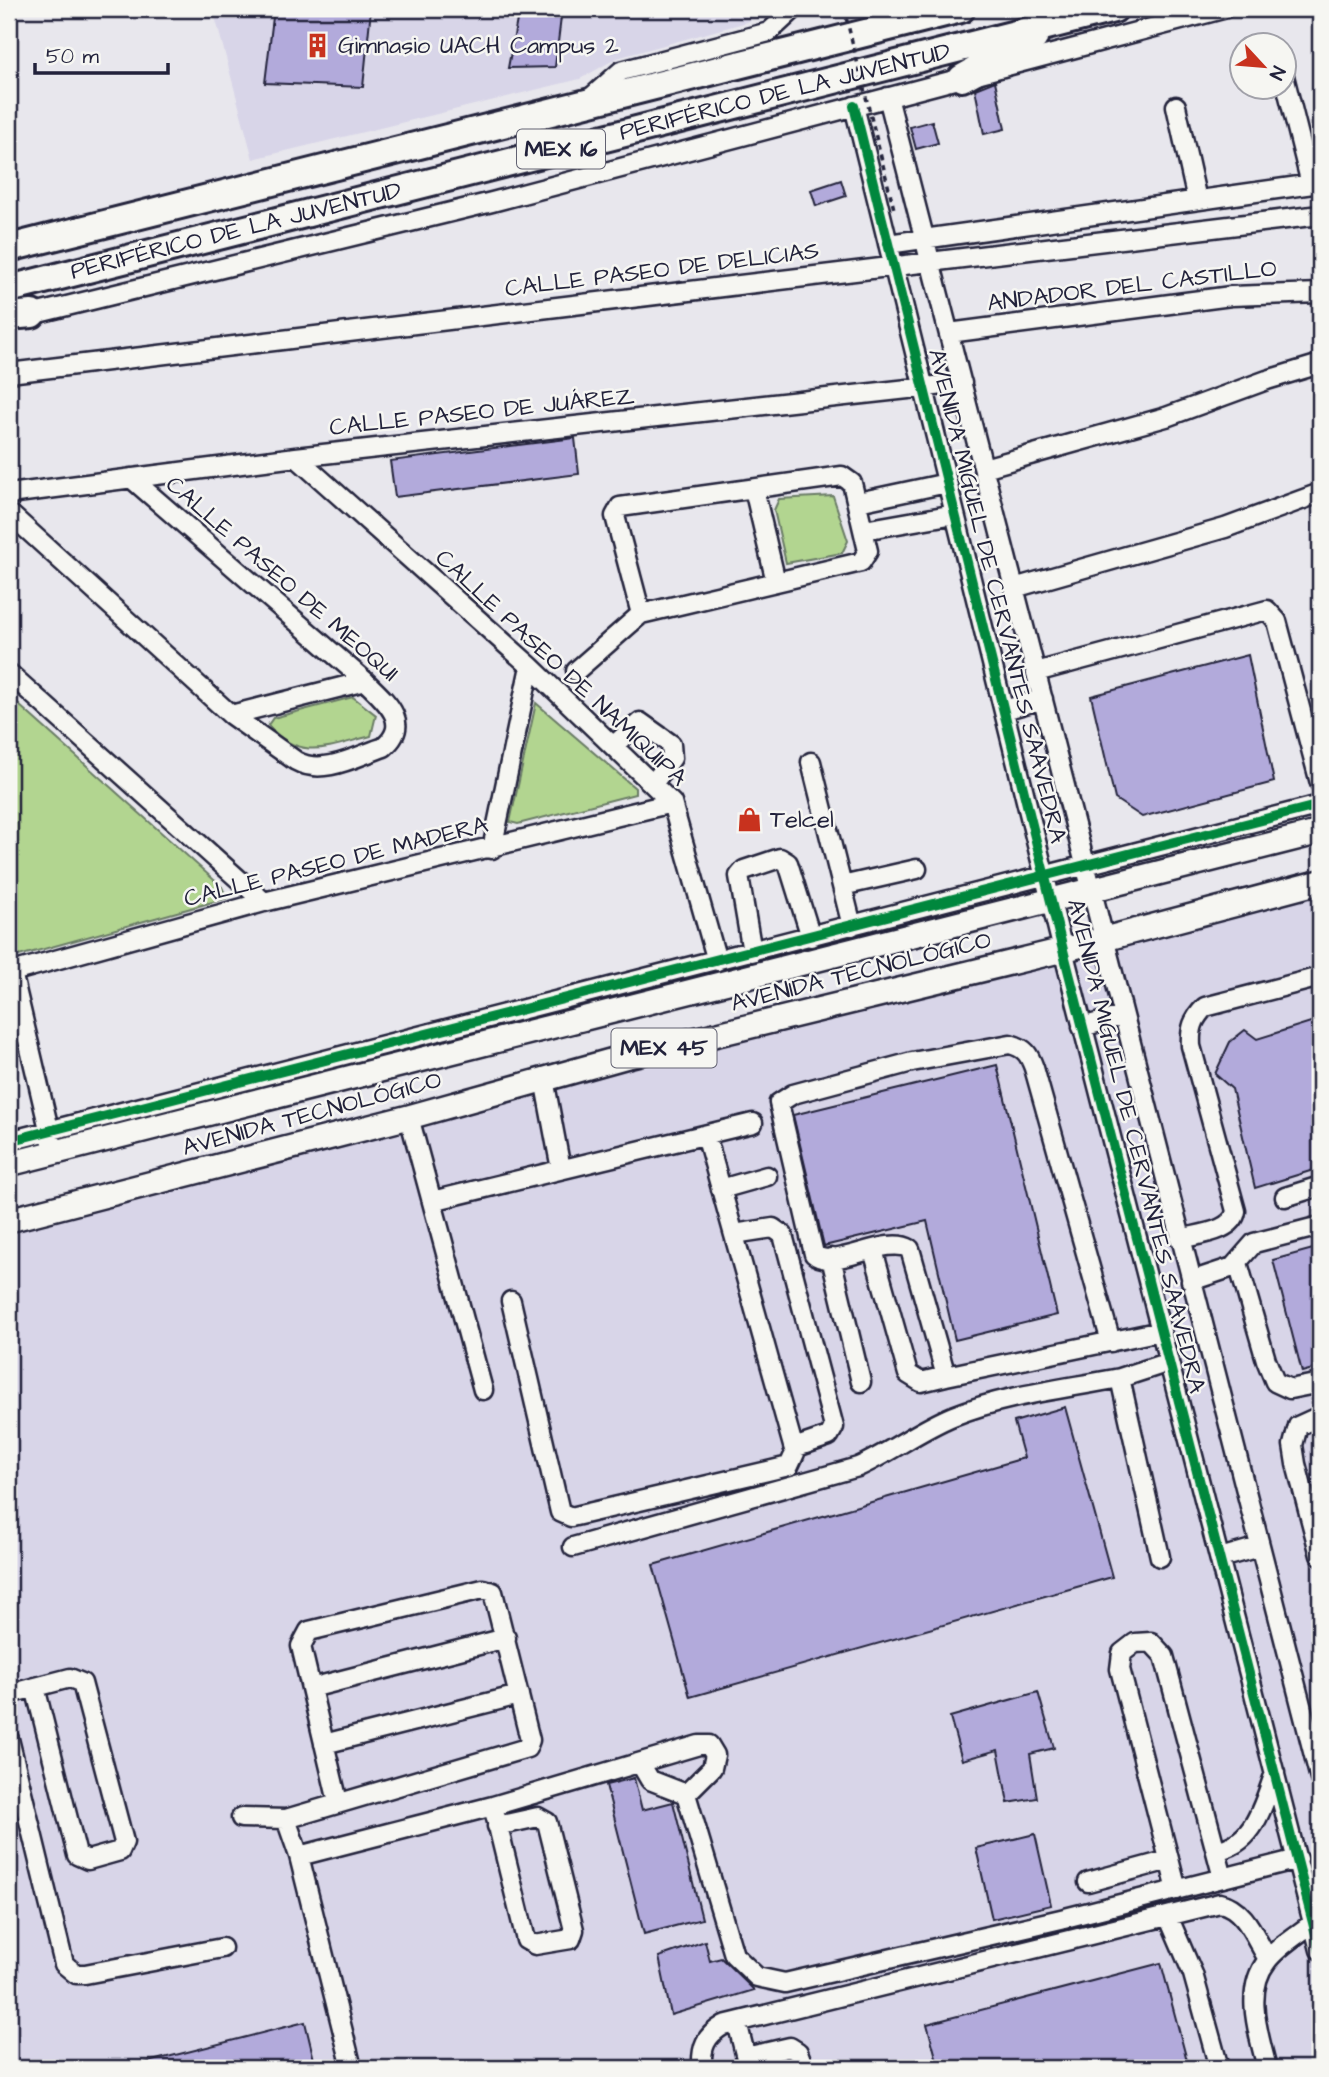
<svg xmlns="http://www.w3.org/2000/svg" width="1329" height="2077" viewBox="0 0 1329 2077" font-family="'Architects Daughter',sans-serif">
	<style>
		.built { fill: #d8d5e8 }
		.green { fill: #b2d590; stroke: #6a7c66; stroke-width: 2 }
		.building { fill: #b2aadb; stroke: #22223b; stroke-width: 2 }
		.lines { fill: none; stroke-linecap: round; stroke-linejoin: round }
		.minor-casing { stroke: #22223b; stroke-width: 23 }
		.major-casing { stroke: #22223b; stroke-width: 28 }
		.highway-casing { stroke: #22223b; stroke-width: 32 }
		.minor { stroke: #f6f6f2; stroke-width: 18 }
		.major { stroke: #f6f6f2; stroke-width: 23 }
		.highway { stroke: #f6f6f2; stroke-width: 26 }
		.path-bridge { stroke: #22223b; stroke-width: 3.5; stroke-dasharray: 5 5; stroke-linecap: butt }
		.cycleway-casing { stroke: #f6f6f2; stroke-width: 15 }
		.cycleway { stroke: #00873e; stroke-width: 10 }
		.labels { text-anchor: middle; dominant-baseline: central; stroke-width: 5; stroke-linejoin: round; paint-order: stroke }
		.shield { fill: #f6f6f2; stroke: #626272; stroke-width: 2 }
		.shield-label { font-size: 23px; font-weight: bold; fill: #22223b }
		.poi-label { font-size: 24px; fill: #22223b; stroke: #f6f6f2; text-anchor: start }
		.street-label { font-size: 24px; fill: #22223b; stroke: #f6f6f2 }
	</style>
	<rect width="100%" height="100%" fill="#e8e7ed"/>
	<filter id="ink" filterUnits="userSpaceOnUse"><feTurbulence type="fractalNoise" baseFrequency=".0143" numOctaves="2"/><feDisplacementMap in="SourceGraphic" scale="14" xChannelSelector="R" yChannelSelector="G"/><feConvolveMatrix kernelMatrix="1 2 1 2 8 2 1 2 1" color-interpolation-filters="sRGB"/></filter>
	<g filter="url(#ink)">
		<path class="built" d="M213,9H770L747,22L617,58L580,79L253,159Z
			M1320,887V2068H9V1228Z"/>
		<path class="green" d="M833,496L848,541L842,553L786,563L774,510L779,499Z
			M9,696L222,887L227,898L19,956L9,951Z
			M353,697L376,715L371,736C330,746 300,763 268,725L273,718Z
			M536,703L635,788V794L518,824L510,822Z"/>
		<path class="building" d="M274,9H371L363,87L265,83Z
			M519,9H562L555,67L508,68Z
			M995,81L1005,129L984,134L975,89Z
			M932,121L938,143L916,149L910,127Z
			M841,180L846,196L816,206L811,190Z
			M575,438L579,474L395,497L390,461Z
			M1248,655L1274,782L1142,817L1115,799L1091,696Z
			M1320,1019V1168L1255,1188L1232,1089L1215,1074L1230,1042L1245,1030L1257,1039Z
			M997,1065L1057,1315L955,1340L927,1221L824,1246L793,1115Z
			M1320,1247V1367L1302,1372L1273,1260Z
			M1065,1407L1112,1577L690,1697L653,1565L1024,1458L1014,1422Z
			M1038,1692L1054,1748L1030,1754L1037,1798L1008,1803L998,1750L962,1760L950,1717Z
			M634,1778L642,1810L673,1802L702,1919L644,1934L606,1785Z
			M1035,1834L1051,1905L992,1919L976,1848Z
			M705,1941L710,1961L721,1958L754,1990L671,2015L659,1957Z
			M1161,1963L1189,2068H939L927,2024Z
			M305,2022L316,2068H145L144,2063Z"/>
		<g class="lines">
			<defs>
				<path id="minor" d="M1284,76L1311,184
					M888,97L1320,1779
					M587,101L621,71L769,32L794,9
					M854,106L1063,950L1320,1950
					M1176,106L1197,200
					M888,244L1320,183
					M22,317L492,202L1223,9
					M949,333L1231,296L1320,293
					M9,373L1320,215
					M296,457L530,666L672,803L717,961
					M984,468L1166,417L1267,380L1320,364
					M754,489L776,582
					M9,494L296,457L962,383
					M858,502L947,483
					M9,513L231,715L296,761C323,776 357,756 384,747C413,722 384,700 365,681L131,478
					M864,530L955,514
					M1014,588L1225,528L1320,493
					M576,671L641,614L861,562L868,551L852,483L842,476L620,507L615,516L641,614
					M1036,672L1267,610L1277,621L1320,783
					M9,673L264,902
					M1004,710L1043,699
					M231,715L365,681
					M613,746L640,722L671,744L672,758L653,784
					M811,762L852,926
					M492,849L530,666
					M842,886L917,869
					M752,952L739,876L744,870L780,858L788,863L811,937
					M9,969L12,972L52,1142
					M12,972L264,902L672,803
					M1082,1027L1122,1016
					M544,1079L561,1169
					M409,1117L483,1390
					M9,1141L1320,805
					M721,1189L767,1176
					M1285,1197L1320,1186
					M432,1201L753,1123
					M734,1234L773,1228L783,1235L834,1427L829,1436L794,1448
					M1180,1239C1198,1234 1233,1232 1236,1211L1191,1046C1190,1028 1193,1019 1205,1007L1320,977
					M873,1250L908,1374L921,1382L946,1376
					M831,1258L861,1382
					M1238,1263L1266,1360L1275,1382L1290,1389L1320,1383
					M1191,1281L1233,1267L1254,1243L1320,1226
					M511,1301L560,1512L571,1517L789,1466L795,1453L706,1135
					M1111,1342L1034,1068C1029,1054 1025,1048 1010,1044L912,1062L793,1094L779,1103L814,1254C833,1272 886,1234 910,1249L946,1376L1161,1331
					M1320,1416L1298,1426L1293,1445L1296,1464L1320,1555
					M573,1547L858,1467C891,1452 919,1430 953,1416C1005,1395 1064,1389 1120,1378
					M1160,1557L1120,1378L1169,1362
					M1220,1558L1259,1547
					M311,1688L506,1638
					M9,1694L70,1678L82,1683L124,1842L120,1851L88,1860L77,1855L35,1687
					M9,1739L64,1964L76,1974H85L222,1948
					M324,1744L519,1695
					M640,1763L650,1780L686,1794
					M686,1794L734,1955L757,1977L785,1983L1061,1919L1298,1859
					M493,1806L526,1940L535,1945L571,1939L574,1930L547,1822L538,1817L497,1826
					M241,1818L286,1819L299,1856L352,2068
					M286,1819L527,1748L530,1740L493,1592L483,1589L309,1631L301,1646L338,1802
					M1216,1850C1255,1845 1263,1804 1275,1773
					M299,1856L493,1806L699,1745H709L715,1755L712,1768L686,1794
					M1088,1882L1169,1860
					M1177,1890L1120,1669L1122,1653L1135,1643L1151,1642L1164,1656L1223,1878
					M1168,1916L1193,1974L1219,2068
					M737,2022L748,2066
					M746,2057L790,2047L798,2052L804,2068
					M702,2068C701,2047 705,2036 724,2025L1220,1903C1245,1908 1255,1938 1268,1959
					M1267,2068C1259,2035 1243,1991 1267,1961C1278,1946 1299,1934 1314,1922"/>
				<path id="major" d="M9,1164L1320,832
					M9,1220L409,1117L628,1056L1063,950L1320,882"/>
				<path id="highway" d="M962,78L1034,38
					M9,248L961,9
					M9,289L1114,9
					M9,316L32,314"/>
			</defs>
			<use href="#minor" class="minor-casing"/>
			<use href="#major" class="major-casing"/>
			<use href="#highway" class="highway-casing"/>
			<use href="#minor" class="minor"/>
			<use href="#major" class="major"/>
			<use href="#highway" class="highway"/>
			<path class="path-bridge" d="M844,9L894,209"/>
			<defs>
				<path id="cycleway" d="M854,106L1063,950L1320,1950
					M9,1141L1320,805"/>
			</defs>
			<use href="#cycleway" class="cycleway-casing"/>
			<use href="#cycleway" class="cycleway"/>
		</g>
	</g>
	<defs>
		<symbol id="building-bare" viewBox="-9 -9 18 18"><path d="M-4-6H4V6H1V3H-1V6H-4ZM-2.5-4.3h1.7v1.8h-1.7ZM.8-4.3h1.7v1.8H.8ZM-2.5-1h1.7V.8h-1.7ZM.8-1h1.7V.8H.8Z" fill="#c8321e" stroke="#f6f6f2" stroke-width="2.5" paint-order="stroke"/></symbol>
		<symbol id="shop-bare" viewBox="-9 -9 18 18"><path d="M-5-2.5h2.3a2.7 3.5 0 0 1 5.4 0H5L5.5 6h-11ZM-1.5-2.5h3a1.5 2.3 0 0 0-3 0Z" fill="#c8321e" stroke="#f6f6f2" stroke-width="2.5" paint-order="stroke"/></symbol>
	</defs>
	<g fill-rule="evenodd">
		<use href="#building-bare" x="300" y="28" width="35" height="35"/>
		<use href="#shop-bare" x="732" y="802" width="35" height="35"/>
	</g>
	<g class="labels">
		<g class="shield">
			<rect x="517" y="129.5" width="88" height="39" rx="5"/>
			<rect x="611.5" y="1028.5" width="105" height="39" rx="5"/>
		</g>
		<g class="shield-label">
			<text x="561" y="149">MEX 16</text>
			<text x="664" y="1048">MEX 45</text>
		</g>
		<g class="poi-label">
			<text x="338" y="46">Gimnasio UACH Campus 2</text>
			<text x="770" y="820">Telcel</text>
		</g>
		<g class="street-label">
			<text transform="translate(785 92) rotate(-14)">PERIFÉRICO DE LA JUVENTUD</text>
			<text transform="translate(236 231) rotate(-14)">PERIFÉRICO DE LA JUVENTUD</text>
			<text transform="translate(662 270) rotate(-7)">CALLE PASEO DE DELICIAS</text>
			<text transform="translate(1132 286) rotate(-7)">ANDADOR DEL CASTILLO</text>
			<text transform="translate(482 412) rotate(-6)">CALLE PASEO DE JUÁREZ</text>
			<text transform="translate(282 579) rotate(41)">CALLE PASEO DE MEOQUI</text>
			<text transform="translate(997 596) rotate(76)">AVENIDA MIGUEL DE CERVANTES SAAVEDRA</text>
			<text transform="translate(561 668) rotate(43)">CALLE PASEO DE NAMIQUIPA</text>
			<text transform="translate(336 862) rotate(-14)">CALLE PASEO DE MADERA</text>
			<text transform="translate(861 972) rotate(-14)">AVENIDA TECNOLÓGICO</text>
			<text transform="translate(312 1114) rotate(-15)">AVENIDA TECNOLÓGICO</text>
			<text transform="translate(1136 1146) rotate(76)">AVENIDA MIGUEL DE CERVANTES SAAVEDRA</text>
		</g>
	</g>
	<rect width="1329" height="2077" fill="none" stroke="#f6f6f2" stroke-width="35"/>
	<rect x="18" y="18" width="1294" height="2042" fill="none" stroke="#22223b" stroke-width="2.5" filter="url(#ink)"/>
	<g transform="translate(1263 66) rotate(116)"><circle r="33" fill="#f6f6f2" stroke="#a1a1a9" stroke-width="2"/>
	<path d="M0-5L12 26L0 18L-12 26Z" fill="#c8321e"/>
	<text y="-10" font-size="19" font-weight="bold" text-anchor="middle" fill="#22223b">N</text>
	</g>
	<path d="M35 63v10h133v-10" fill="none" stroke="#22223b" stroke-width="3.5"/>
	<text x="46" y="63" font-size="21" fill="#22223b" stroke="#f6f6f2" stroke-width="5" paint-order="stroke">50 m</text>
</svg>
